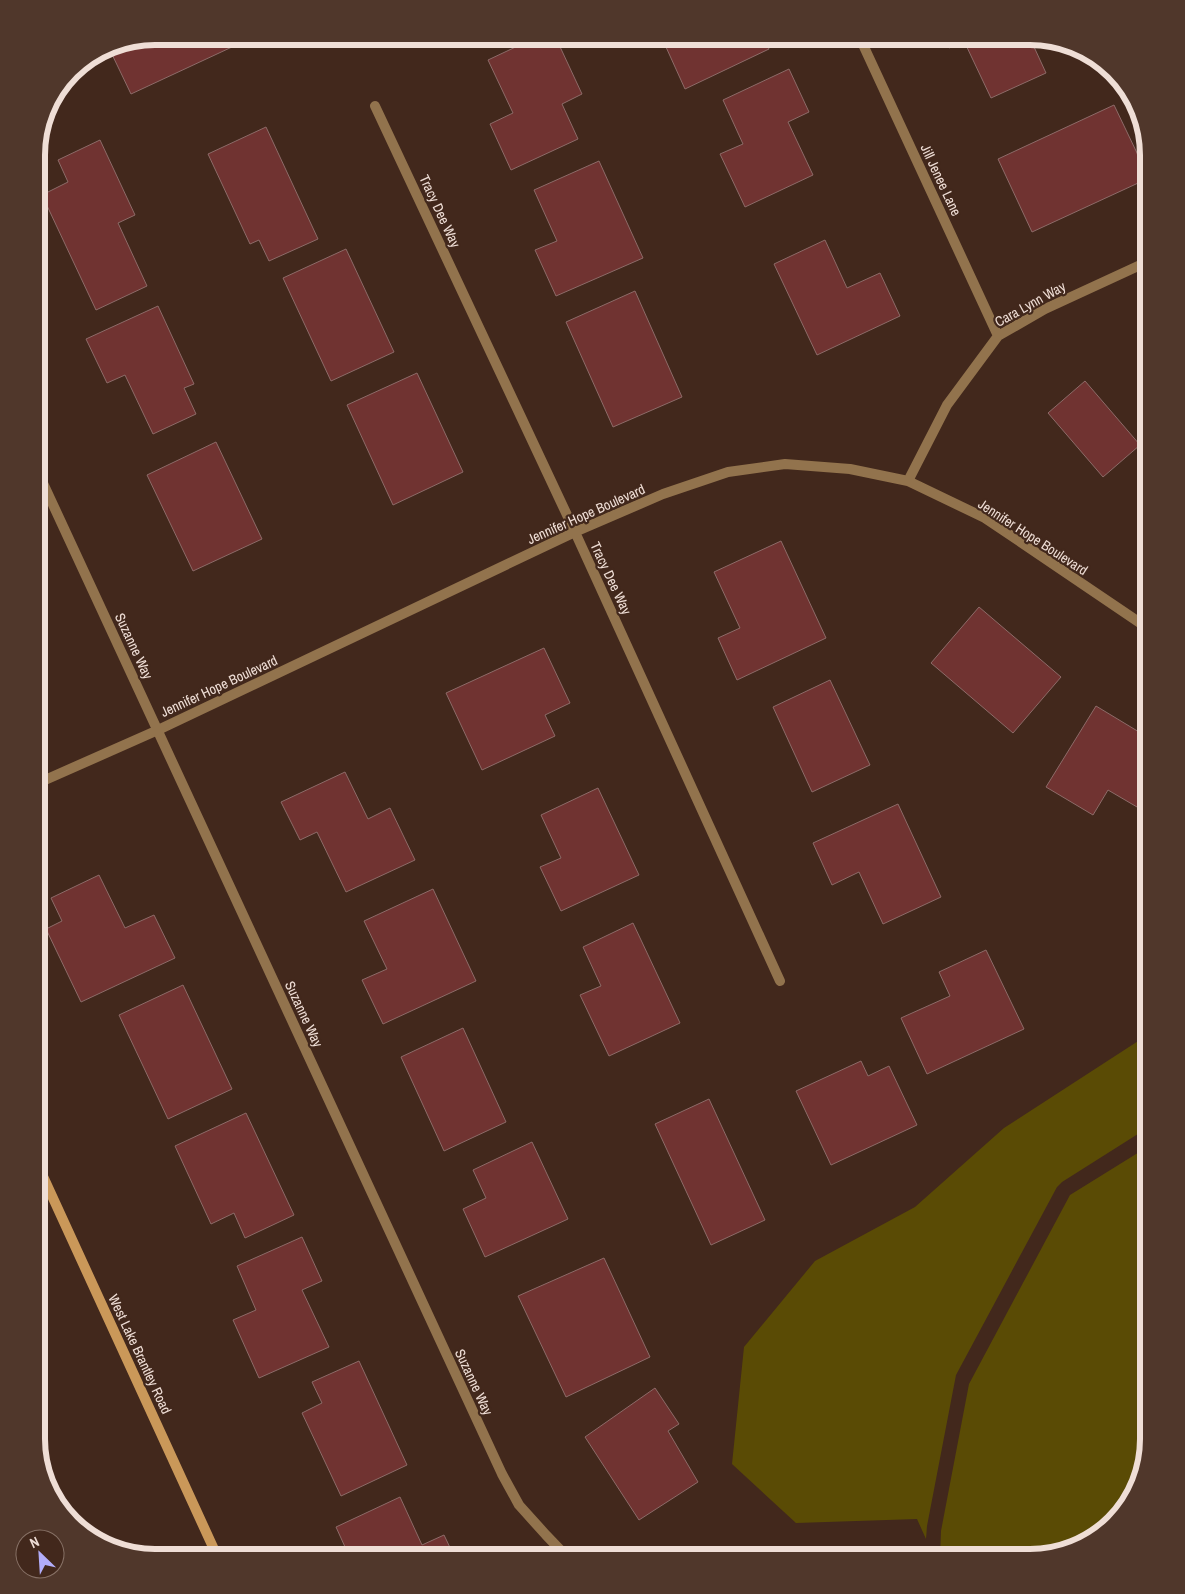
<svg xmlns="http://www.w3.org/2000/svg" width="1185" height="1594" viewBox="0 0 1185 1594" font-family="'Archivo Narrow',sans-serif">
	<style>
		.green { fill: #5a4b05 }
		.building { fill: #703331; stroke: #8d6b68 }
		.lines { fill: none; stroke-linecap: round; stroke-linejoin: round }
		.street { stroke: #92734d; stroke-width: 10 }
		.secondary { stroke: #ca9859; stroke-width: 10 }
		.labels { text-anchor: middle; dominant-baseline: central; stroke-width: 4.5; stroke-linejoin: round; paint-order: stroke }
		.street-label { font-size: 14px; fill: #efded6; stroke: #42281c }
		.rim { fill: none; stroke: #efded6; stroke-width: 6 }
	</style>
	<rect width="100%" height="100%" fill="#42281c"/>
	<path class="green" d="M1149,1034V1127L1062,1182L1057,1187L956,1375L927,1526L926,1539L917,1519L796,1523L732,1464L744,1347L815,1261L915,1207L1004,1128Z
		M1149,1146V1440L1133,1498L1096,1538L1031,1558H940L941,1531L969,1384L1070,1195Z"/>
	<path class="building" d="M154,36H245L247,40L131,94L108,46Z
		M539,36H555L582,94L562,104L578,139L511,170L490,124L513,113L488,60Z
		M661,36H763L769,49L685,89Z
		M944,36H1029L1046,73L991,98L964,41L949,48Z
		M789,69L809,112L788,122L813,175L745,207L720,154L743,144L723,100Z
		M1114,105L1149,178L1032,232L998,159Z
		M266,127L318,239L269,261L259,240L250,244L208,154Z
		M100,140L135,215L118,223L147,286L96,310L42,195L68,182L58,160Z
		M599,161L643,258L556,296L535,250L557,241L534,190Z
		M825,240L847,288L880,273L900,316L817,355L774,264Z
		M346,249L394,352L331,381L283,278Z
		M635,291L682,397L613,427L566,322Z
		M158,306L194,384L184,388L196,414L153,434L125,375L107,383L86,339Z
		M417,373L463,472L393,505L347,405Z
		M1085,381L1140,445L1103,477L1048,413Z
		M216,442L262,539L193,571L147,475Z
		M781,541L826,638L737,680L718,638L740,628L714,572Z
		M979,607L1061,677L1013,733L931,663Z
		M544,648L570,703L545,715L555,736L482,770L446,693Z
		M830,680L870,765L812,792L773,707Z
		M1096,706L1149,738V814L1108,790L1093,815L1046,787Z
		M345,772L368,819L390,808L415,860L346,892L317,832L300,840L281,802Z
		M598,788L639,875L561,911L540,867L561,858L541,815Z
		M898,804L941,897L883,924L859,872L832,885L813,843Z
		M99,875L125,928L154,915L175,958L81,1002L46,929L62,921L51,898Z
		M433,889L476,981L383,1024L362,980L387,969L364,921Z
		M633,923L680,1023L609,1056L580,995L601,986L583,947Z
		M986,950L1024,1029L927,1074L901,1018L950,996L939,972Z
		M183,985L232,1089L168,1119L119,1015Z
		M463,1028L506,1122L444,1151L401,1057Z
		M861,1061L868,1076L889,1066L917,1125L831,1165L796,1091Z
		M709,1099L765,1220L711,1245L655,1124Z
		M246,1113L294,1215L245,1238L234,1213L211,1224L175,1146Z
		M532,1142L568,1219L485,1257L463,1209L486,1198L473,1170Z
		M302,1237L322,1281L302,1290L329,1347L259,1378L233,1320L256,1310L237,1266Z
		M604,1258L650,1357L566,1397L518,1296Z
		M359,1361L407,1465L341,1496L302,1413L322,1403L312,1382Z
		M655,1388L679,1424L668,1431L698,1482L639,1520L585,1437Z
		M400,1497L422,1545L444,1535L455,1558H350L336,1527Z"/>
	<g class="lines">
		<path class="street" d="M859,36L998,336
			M375,106L575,532L780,981
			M36,468L502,1474L519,1505L546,1535L568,1558
			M908,481L947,405L998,336L1045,309L1149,261
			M36,784L158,730L575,532L663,494L728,472L785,464L850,469L908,481L985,518L1149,629"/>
		<path class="secondary" d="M36,1161L218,1558"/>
	</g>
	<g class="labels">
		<g class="street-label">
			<text transform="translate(941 180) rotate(65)">Jill Jenee Lane</text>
			<text transform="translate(440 211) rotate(65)">Tracy Dee Way</text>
			<text transform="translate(1030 304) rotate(-29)">Cara Lynn Way</text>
			<text transform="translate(586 514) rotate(-24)">Jennifer Hope Boulevard</text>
			<text transform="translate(1033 537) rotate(33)">Jennifer Hope Boulevard</text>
			<text transform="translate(611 578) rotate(65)">Tracy Dee Way</text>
			<text transform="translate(134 646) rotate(65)">Suzanne Way</text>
			<text transform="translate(219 686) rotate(-25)">Jennifer Hope Boulevard</text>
			<text transform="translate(304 1014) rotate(65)">Suzanne Way</text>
			<text transform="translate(140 1354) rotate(65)">West Lake Brantley Road</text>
			<text transform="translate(474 1382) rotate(65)">Suzanne Way</text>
		</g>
	</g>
	<path d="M0 0H1185V1594H0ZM155 45H1030A110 110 0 0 1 1140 155V1439A110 110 0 0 1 1030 1549H155A110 110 0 0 1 45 1439V155A110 110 0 0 1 155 45Z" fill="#50372b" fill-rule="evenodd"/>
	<path class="rim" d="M155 45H1030A110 110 0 0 1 1140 155V1439A110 110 0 0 1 1030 1549H155A110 110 0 0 1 45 1439V155A110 110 0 0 1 155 45Z"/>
	<g transform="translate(40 1554) rotate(335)"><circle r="24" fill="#42281c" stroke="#877166"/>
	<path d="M0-4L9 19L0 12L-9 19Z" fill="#b2adf9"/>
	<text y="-8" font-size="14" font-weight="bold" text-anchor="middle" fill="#efded6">N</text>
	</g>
</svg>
